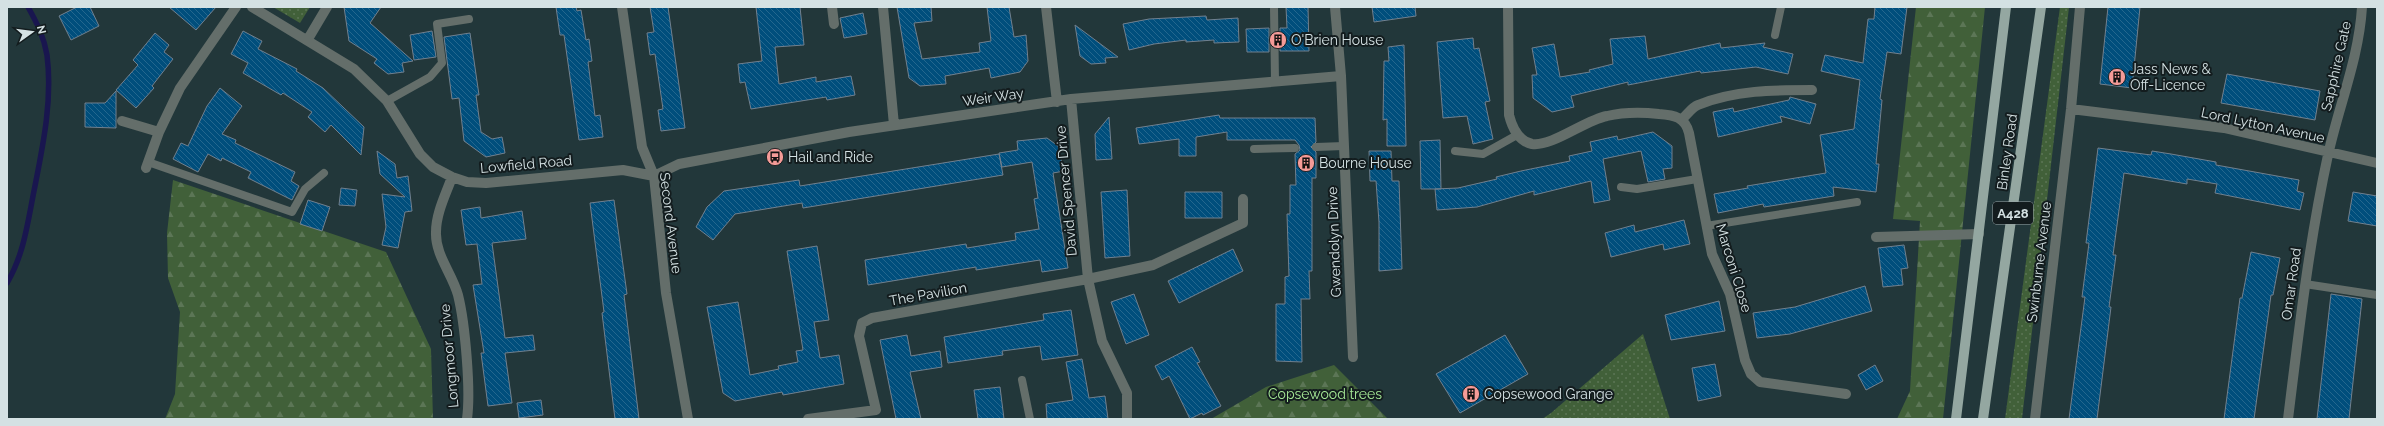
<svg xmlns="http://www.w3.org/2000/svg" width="2384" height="426" viewBox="0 0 2384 426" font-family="Raleway,sans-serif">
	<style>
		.grass { fill: url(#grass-dots) }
		.forest { fill: url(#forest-firs) }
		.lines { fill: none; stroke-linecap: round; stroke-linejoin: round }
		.stream { stroke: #19164f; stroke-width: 5.5 }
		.building { fill: url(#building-back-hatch); stroke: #71808e }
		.service { stroke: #646e6a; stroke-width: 8 }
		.minor { stroke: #646e6a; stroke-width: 10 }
		.primary { stroke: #94a7a1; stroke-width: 10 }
		.labels { text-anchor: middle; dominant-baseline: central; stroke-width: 4; stroke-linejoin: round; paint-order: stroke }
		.shield { fill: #131c1e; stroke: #9aa6a8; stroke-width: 1 }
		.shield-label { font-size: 13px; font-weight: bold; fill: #d4e1e3 }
		.poi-label { font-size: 14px; fill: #d4e1e3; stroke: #131c1e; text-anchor: start }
		.street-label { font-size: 14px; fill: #d4e1e3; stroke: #131c1e }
		.park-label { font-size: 14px; fill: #a6e996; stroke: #131c1e }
	</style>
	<defs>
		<pattern id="grass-dots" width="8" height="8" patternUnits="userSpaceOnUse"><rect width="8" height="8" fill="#416039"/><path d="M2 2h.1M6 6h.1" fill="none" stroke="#5c7656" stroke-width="1.8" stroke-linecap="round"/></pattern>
		<pattern id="forest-firs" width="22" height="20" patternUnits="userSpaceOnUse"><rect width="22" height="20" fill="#416039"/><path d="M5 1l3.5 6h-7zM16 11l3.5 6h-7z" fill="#5c7656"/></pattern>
		<pattern id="building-back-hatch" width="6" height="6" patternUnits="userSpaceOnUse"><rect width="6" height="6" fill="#004e7c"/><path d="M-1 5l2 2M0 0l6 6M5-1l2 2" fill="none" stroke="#24678e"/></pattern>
	</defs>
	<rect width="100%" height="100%" fill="#22373a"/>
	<path class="grass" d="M273,7H310L300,23Z
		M2060,7H2069L2022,419H2005Z
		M1643,334L1670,419H1542L1551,413Z"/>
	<path class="forest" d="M1916,7H1985L1943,419H1897L1910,391L1920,221L1893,219Z
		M173,180L386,252L431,349L433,419H165L175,394L180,312L168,278L167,233Z
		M1334,365L1388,419H1211L1266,387Z"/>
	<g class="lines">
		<path class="stream" d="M7,283C23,256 27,227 33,196C42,150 53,102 47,55C44,37 37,23 28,7"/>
	</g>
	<path class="building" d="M77,7H90L99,26L71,40L59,16Z
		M169,7H216L196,30Z
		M344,7H381L370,23L413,61L402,63L404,72L388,74L374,63L377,59L349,41Z
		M556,7H576L577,11L581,10L586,40L589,39L592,61L588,62L595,116L600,115L603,137L579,140L564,35H560Z
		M650,7H668L685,128L661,131L658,110L663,109L655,54L650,55L647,33L654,32Z
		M756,7H800L804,45L775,47L779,84L816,77V82L851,76L855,95L827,100L826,97L751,109L745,82L740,83L738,64L762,61Z
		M897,7H931L932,21L914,23L922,59L980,52L979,43L991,41L987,7H1009L1014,37L1026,35L1028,61L1020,72L991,78L989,68L945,76L946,84L920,86L909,78Z
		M1286,7H1308L1309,51H1280V28H1287Z
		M1372,7H1415L1416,16L1374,22Z
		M1875,7H1907L1901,54L1887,52L1880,99L1882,100L1876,164H1879L1876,192L1833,187L1834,196L1764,207L1763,204L1718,213L1714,194L1748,188L1747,186L1826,173L1820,135L1854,129L1860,80L1821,71L1825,55L1863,63L1868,19H1874Z
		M2108,7H2140L2132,88L2100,84Z
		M863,13L867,34L844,38L840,18Z
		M1206,16L1207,20L1238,18L1239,42L1214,43V40L1186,42V40L1154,44L1129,50L1123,24L1149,19Z
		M1075,25L1118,57L1105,58L1106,63L1091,64L1080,56Z
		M1269,28V52H1247L1246,29Z
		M243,31L262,41L258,49L297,69L296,71L323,88L364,127L361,155L331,125L325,132L308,117L312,112L283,93L281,95L243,73L248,63L231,54Z
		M432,31L436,57L414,60L410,35Z
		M155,33L169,45L164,52L173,59L152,86L154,88L136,108L116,90L138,65L133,60Z
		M470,33L479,95H476L481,132L492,139L502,137L505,153L486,157L464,141L459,98L452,99L444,37Z
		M1645,36L1648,59L1720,43L1721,48L1765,43L1763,47L1793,54L1788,74L1756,67L1701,73L1700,71L1628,85V82L1571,96L1574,107L1552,112L1533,98L1532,75H1537L1532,48L1554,44L1560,77L1590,72L1589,70L1613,64L1610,39Z
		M1473,38L1474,49L1479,48L1484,72L1490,101L1485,102L1493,139L1473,144L1467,116L1443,118L1437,42Z
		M1404,45L1406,146H1387V119L1383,120L1384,61H1389L1388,47Z
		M2227,74L2320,91L2315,120L2221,103Z
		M220,88L242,106L222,134L236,140L235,143L295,172L291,181L299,186L292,200L248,178L251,172L222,158L221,161L208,154L198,172L173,159L181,143L188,146L207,106Z
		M116,91V128L85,127V103H105Z
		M1790,97L1816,104L1810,124L1780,116L1782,122L1718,137L1713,112L1733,108L1734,112L1789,100Z
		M1219,115L1220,118H1315L1316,142L1311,147L1316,152V178H1312V271H1309L1310,299H1301L1302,362L1276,361V304H1285V277L1289,276L1287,214H1290V185H1296L1295,154L1300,150L1299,145L1295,140H1227V132L1196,137V156H1179V139L1139,144L1136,128Z
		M1109,117L1112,159L1096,160L1095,134Z
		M1653,132L1672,146V168L1663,169L1665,179L1648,182L1641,151L1603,159L1610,200L1594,203L1591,181L1534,195V191L1477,207L1437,210L1435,189L1458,188L1497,179L1496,177L1521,171L1570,161L1569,156L1592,151L1590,142L1617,136L1618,140Z
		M1047,138L1058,146L1064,171L1053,173L1068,268L1042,272L1040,260L976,270V267L868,285L865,260L966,244L967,248L1016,240L1015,233L1039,229L1034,199L1038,198L1032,162L1002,167L999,153L1018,150L1017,141Z
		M1440,140L1441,189H1421L1420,141Z
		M2098,148L2151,155L2152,151L2171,154L2216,162V165L2299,180L2297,191L2304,193L2300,210L2215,193L2217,184L2187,179V184L2124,173L2113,255H2116L2109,307H2111L2097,419H2069L2085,297H2082L2089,243H2086Z
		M377,151L395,164L397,178L408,176L412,211L405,212L398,248L382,245L386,227L382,194L405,197L380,174Z
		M1369,151H1391L1392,181H1399L1402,269L1379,271V222L1376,181H1370Z
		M999,154L1003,175L803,208L802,203L735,214L713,240L696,227L707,207L724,191L799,180L800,186Z
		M341,188L357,190L355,206L339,205Z
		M1127,190L1130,256L1105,258L1101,192Z
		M1185,192H1222V218H1185Z
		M2353,192L2377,196V226L2348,221Z
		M308,200L330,207L322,231L300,224Z
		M614,200L627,294L624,295L639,419H615L602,313L604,312L590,203Z
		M480,207L481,218L522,211L526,239L492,243L505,338L533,335L535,350L505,353L512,403L488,406L481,353H484L473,285L482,284L477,244L466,245L461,210Z
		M1684,220L1690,244L1664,250L1663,244L1611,257L1605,233L1634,225L1635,232Z
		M1904,245L1908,268L1901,269L1903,285L1883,287L1878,248Z
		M817,246L829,320L814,322L820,358L839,355L844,384L783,395L782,392L735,401L723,393L707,307L738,302L750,375L779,369L778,366L798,362L796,351L803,350L787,251Z
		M1233,249L1243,271L1179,303L1168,281Z
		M2251,252L2280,258L2273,295H2271L2254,419H2224L2240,298H2242Z
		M1865,286L1872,311L1790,334L1757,338L1753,313L1795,307Z
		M1134,294L1149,335L1126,344L1111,302Z
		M2331,294L2362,299L2349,419H2317Z
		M1719,301L1725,331L1671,340L1665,315Z
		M1071,310L1078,355L1042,360L1040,346L1002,351L1003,355L948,363L944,337L1044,320L1043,314Z
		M907,335L911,356L940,351L942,367L910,372L921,419H896L880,340Z
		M1505,335L1528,374L1460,413L1436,374Z
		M1192,347L1200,362L1197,363L1221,406L1203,415L1202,413L1190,419L1169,376L1162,380L1155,366Z
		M1082,359L1089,398L1105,396L1108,419H1047L1046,404L1073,400L1066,362Z
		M1715,364L1721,396L1698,401L1692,368Z
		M1875,365L1883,381L1866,390L1858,375Z
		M1000,387L1004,419H978L974,390Z
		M541,400L543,415L519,418L517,403Z"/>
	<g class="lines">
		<path class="service" d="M1274,7L1275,82
			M1775,35L1781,7
			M387,101L430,77L442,63L437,24L469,19
			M1316,147L1344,146
			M1254,149L1295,148
			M1455,151L1483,154L1517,135
			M148,162L292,212L305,189L324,173
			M1621,187L1637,189L1697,179
			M1706,226L1857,202
			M2305,284L2377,295
			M1022,380L1030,419"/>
		<path class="minor" d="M252,7L354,69L387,101L420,154L433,167L452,177L467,182L486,183L623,170L654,176
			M622,7L642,147L654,176L666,293L688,419
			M832,7L834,24
			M883,7L894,125
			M1046,7L1057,102
			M1335,7L1341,76L1353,357
			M1508,7L1509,115C1512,127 1518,141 1532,144C1552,147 1585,120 1607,116C1624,112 1641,112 1659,114C1674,115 1685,117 1689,133L1712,254L1730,294L1745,360L1751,374L1760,382L1846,394
			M308,39L327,7
			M1071,99L1088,279L1102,341L1127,393V419
			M2071,109L2224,128L2377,163
			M1682,119C1687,115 1692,107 1698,105C1734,90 1775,90 1812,90
			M122,121L159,132
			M146,168L159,132L180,88L236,7
			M654,176L679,164L849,132L1071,99L1341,76
			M452,177C446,194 436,213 436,232C435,255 452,273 458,295C465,323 471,390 467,419
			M1876,237L1979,234
			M808,419L876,410L859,336L862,323L872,318L1088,279L1153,265L1243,223V199
			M2035,419L2071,109L2080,7
			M2288,419C2299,330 2309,242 2328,155C2339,105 2359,58 2362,7"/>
		<path class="primary" d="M1956,419L2006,7
			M1983,419L2041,7"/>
	</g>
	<defs>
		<symbol id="building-disc" viewBox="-11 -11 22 22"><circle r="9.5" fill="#f59b98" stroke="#131c1e"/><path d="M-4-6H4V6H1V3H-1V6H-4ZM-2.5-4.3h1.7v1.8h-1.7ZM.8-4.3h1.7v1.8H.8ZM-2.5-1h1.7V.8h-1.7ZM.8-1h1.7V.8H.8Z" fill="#111"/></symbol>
		<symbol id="bus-disc" viewBox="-11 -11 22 22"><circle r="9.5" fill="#f59b98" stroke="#131c1e"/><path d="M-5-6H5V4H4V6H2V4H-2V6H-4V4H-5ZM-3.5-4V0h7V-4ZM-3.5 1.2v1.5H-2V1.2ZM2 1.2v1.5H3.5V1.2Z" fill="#111"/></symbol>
	</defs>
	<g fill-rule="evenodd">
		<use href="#building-disc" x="1268" y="30" width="20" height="20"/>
		<use href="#building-disc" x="2107" y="67" width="20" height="20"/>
		<use href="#bus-disc" x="765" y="147" width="20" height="20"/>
		<use href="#building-disc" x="1296" y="153" width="20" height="20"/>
		<use href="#building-disc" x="1461" y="384" width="20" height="20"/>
	</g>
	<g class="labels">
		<rect class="shield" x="1993" y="202" width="40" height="22" rx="3"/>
		<g class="shield-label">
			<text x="2013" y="213">A428</text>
		</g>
		<g class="poi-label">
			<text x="1291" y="40">O'Brien House</text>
			<text x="2130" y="69">Jass News &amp;<tspan x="2130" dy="16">Off-Licence</tspan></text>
			<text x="788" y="157">Hail and Ride</text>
			<text x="1319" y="163">Bourne House</text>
			<text x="1484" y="394">Copsewood Grange</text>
		</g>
		<g class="street-label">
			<text transform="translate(2336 66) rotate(-77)">Sapphire Gate</text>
			<text transform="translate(993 97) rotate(-8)">Weir Way</text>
			<text transform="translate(2263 125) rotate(12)">Lord Lytton Avenue</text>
			<text transform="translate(2007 152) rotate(-82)">Binley Road</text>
			<text transform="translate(526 164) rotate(-5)">Lowfield Road</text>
			<text transform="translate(1066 191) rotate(-95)">David Spencer Drive</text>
			<text transform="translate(671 223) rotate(83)">Second Avenue</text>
			<text transform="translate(1334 242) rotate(-92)">Gwendolyn Drive</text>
			<text transform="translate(2039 262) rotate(-83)">Swinburne Avenue</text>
			<text transform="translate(1734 268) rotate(73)">Marconi Close</text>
			<text transform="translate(2291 284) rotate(-82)">Omar Road</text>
			<text transform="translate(928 294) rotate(-10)">The Pavilion</text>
			<text transform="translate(449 356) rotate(-95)">Longmoor Drive</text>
		</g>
		<g class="park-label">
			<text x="1325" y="394">Copsewood trees</text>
		</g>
	</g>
	<rect width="2384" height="426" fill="none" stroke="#d4e1e3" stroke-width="16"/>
	<g transform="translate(32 32) rotate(76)" stroke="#131c1e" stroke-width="3" paint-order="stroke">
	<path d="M0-3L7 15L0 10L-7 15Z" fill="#d4e1e3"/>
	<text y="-6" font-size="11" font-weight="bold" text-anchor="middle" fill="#d4e1e3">N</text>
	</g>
</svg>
